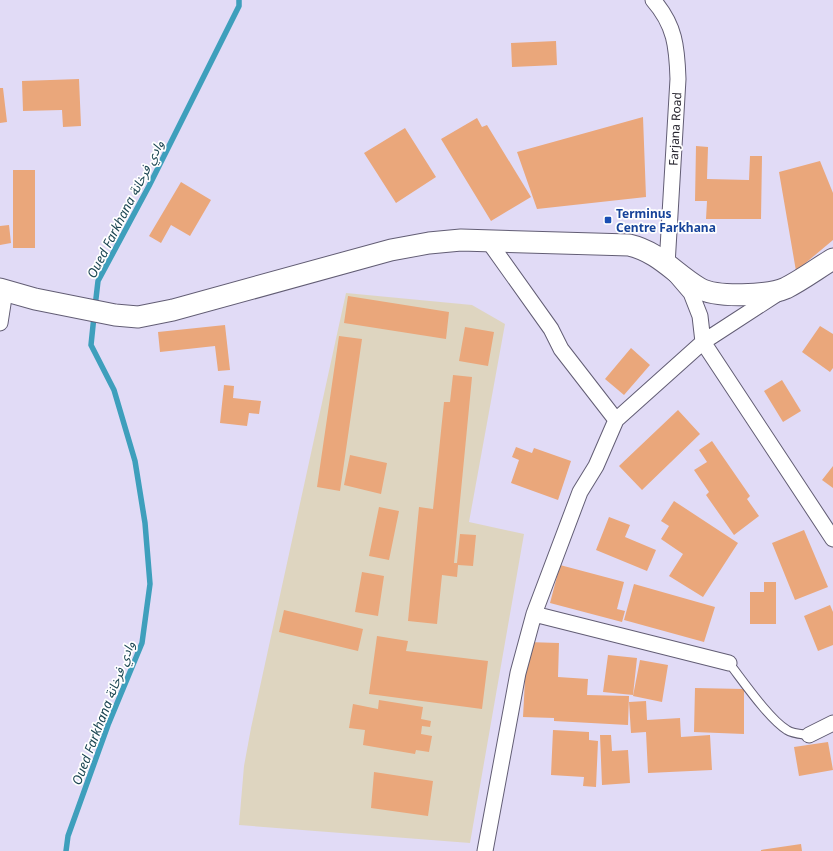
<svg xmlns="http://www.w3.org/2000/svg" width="833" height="851" viewBox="0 0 833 851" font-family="'Noto Sans','Noto Sans Arabic',sans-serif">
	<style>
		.education { fill: #ded5c0 }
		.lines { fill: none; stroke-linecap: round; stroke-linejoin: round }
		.stream { stroke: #3e9fbc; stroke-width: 5.5 }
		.building { fill: #eaa77b }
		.lane-casing { stroke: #625d74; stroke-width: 10 }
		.street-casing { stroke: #625d74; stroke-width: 17 }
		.secondary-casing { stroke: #625d74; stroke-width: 23 }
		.lane { stroke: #fff; stroke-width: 8 }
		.street { stroke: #fff; stroke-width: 15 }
		.secondary { stroke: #fff; stroke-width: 21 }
		.transit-dot { fill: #1a4fb4; stroke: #fff; stroke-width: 1.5 }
		.labels { text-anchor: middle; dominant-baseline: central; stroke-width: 3.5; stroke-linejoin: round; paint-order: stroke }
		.street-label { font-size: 12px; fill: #27252f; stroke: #fff }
		.transit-label { font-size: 12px; font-weight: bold; fill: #164399; stroke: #fff; text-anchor: start }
		.water-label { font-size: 13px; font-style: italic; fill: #1b4552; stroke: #fff }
	</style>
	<rect width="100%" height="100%" fill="#e1dbf6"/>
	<path class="education" d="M346,293L472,305L505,324L469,522L524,534L470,843L239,825L244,766L251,728Z"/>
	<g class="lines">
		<path class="stream" d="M95,307L98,281L149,186L239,6V0
			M66,851L68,836L108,725L142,643L150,584L145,523L135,461L114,390L91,345L94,316"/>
	</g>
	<path class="building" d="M556,41L557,65L512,67L511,43Z
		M79,79L81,126L63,127L62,110L23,111L22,81Z
		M0,88H3L7,122L0,123Z
		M643,117L646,197L537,209L517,152Z
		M477,118L482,127L487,125L531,197L491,221L441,139Z
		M405,128L436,177L396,203L364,153Z
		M696,146L708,147L707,179L749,180L750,156H762L761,219H706L707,201H695Z
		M820,161L833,193V240L796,271L779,172Z
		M13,170H35V248H13Z
		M181,182L211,200L190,236L171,225L161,243L149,236Z
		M9,225L11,243L0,245V226Z
		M348,296L449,312L446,339L344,323Z
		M225,325L230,370L218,371L215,346L160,352L158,332Z
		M820,326L833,334V368L830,372L802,352Z
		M465,327L494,332L488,366L459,361Z
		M339,336L362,339L340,491L317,487Z
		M631,348L650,365L624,395L605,379Z
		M453,375L472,377L454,563H457L460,534L476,535L473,566L458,565L457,577L442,575L437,624L408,621L419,507L433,509L444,402H450Z
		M782,380L801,411L783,422L764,391Z
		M224,385L234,386L233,398L261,401L259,414L249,413L247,426L220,423Z
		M678,410L700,434L642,490L619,466Z
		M712,441L750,496L747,499L759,516L734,535L706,495L709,492L694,470L707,462L699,450Z
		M516,447L532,453L534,448L571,461L558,500L511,483L519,460L512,457Z
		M350,455L387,463L381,494L344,485Z
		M833,466V488L822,480Z
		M674,501L738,543L703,597L669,576L683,554L661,539L669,526L661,521Z
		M379,507L399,511L389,560L369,556Z
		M609,517L630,525L625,537L656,550L647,571L596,550Z
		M804,530L828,587L795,600L772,543Z
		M560,565L624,582L617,609L625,611L622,622L550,603Z
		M362,572L384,576L378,616L355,612Z
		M764,582H776V624H750V592H764Z
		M634,584L715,607L704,642L624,620Z
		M830,605L833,612V645L818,651L804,616Z
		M284,610L363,629L358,651L279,632Z
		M377,636L408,641L406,651L488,661L482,709L369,694Z
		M527,642L559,643L558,677L588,679L587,695L629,696L628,725L554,721V718L523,717Z
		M608,655L637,658L633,695L603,692Z
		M640,660L668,665L662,702L633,696Z
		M695,688L744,689V734L694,732Z
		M379,700L423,707L421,719L431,721L430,727L422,726L421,734L432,736L429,752L416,750L415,754L363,745L365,730L349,728L353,704L378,709Z
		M646,701L647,720L680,718L681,737L710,735L712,770L648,773L646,732L631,733L629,702Z
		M553,730L589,732V740L598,741L596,787L583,786L584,777L551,775Z
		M600,735H611L612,751L628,750L630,783L602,785Z
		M828,742L833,770L799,776L794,747Z
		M374,772L433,781L428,816L371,808Z
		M801,844L802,851H761V850Z"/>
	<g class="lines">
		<defs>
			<path id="lane" d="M729,663C743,681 769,719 787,730C793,734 802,734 809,735"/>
			<path id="street" d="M653,0C675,25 677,47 678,79L667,265L691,293L700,316L703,342L833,539
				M489,242L551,329L561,349L616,420
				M0,323L5,291
				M534,614L729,663
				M809,735L833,723
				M485,851L518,673L534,614L580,492L596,466L616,420L703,342L780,292"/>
			<path id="secondary" d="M0,289L35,299L115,315L138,317L173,310L391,250L429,243L461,240L629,245C659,252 674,273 699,288C716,298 768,296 786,288C802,280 818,268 833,259"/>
		</defs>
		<use href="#lane" class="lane-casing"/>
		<use href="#street" class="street-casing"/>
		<use href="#secondary" class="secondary-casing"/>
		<use href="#lane" class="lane"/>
		<use href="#street" class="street"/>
		<use href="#secondary" class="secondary"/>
	</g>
	<rect class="transit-dot" x="604" y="216" width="8" height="8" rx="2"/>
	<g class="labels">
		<g class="street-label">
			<text transform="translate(675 129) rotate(-87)">Farjana Road</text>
		</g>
		<g class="transit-label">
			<text x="616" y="213">Terminus<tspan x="616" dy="14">Centre Farkhana</tspan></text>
		</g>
		<g class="water-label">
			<text transform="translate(125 209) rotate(-63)">Oued Farkhana وادي فرخانة</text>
			<text transform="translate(103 713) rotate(-69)">Oued Farkhana وادي فرخانة</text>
		</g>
	</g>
</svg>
